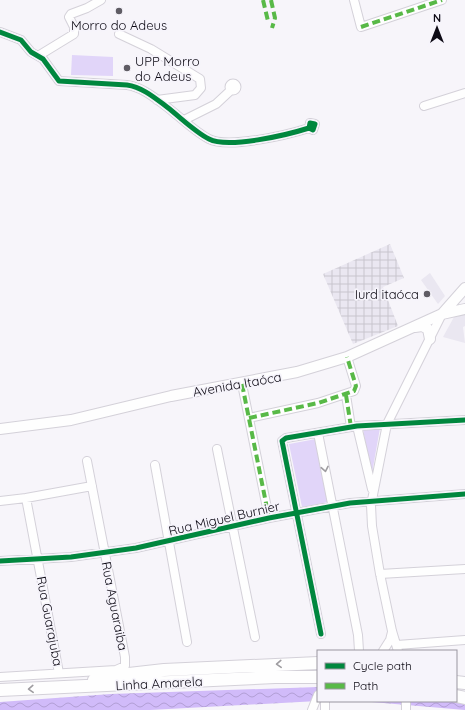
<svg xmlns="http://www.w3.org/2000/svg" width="465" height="710" viewBox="0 0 465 710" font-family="Quicksand,sans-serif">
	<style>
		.built { fill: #eae7f1 }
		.industrial { fill: url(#industrial-grid) }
		.park { fill: #e1d5f9 }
		.water { fill: url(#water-waves) }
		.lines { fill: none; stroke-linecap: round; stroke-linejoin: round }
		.minor-casing { stroke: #d4d1d9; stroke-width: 10 }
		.major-casing { stroke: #d4d1d9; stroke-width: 12 }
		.highway-casing { stroke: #d4d1d9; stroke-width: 14 }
		.minor { stroke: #fefefe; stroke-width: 8 }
		.major { stroke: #fefefe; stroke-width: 10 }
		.highway { stroke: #fefefe; stroke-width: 12 }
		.quiet { stroke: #58b947; stroke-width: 4; stroke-dasharray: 8 4; stroke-linecap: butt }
		.cycleway-casing { stroke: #f6f4fb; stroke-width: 8 }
		.cycleway { stroke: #00873e; stroke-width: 5 }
		.oneway { stroke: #9e9ca0 }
		.poi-dot { fill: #5f5c64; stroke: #f6f4fb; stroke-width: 1.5 }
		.labels { text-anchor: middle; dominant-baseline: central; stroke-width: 3.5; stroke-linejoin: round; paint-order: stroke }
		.poi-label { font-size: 13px; fill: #0d0a14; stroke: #f6f4fb }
		.street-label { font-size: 13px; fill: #0d0a14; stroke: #f6f4fb }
	</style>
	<defs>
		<pattern id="industrial-grid" width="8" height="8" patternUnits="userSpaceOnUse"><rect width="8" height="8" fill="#eae7f1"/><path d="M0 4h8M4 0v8" fill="none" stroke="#c8c5ce"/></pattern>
		<pattern id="water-waves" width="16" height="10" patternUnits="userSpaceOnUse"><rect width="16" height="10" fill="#d1bbf9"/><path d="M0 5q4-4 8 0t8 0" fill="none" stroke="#b29fd5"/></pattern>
	</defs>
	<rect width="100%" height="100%" fill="#f7f5fa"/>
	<path class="built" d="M430,273L445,296L438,304L421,280Z
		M465,315V326L463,327L465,343L443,337L454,317Z"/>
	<path class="industrial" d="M390,244L404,278L383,287L398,326L353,344L323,274Z"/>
	<path class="park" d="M72,55L113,57V76L71,75Z
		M380,428L372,473H371L363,429Z
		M316,439L329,502L302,507L289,444Z"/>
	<path class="water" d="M318,687V701L150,710H0V702L111,694Z
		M465,694V710L360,701H456Z"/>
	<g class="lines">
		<defs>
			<path id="minor" d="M354,0L361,27L442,0
				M0,32L21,40L31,52L43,59L59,81L127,85C142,87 155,98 167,107C180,117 195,132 209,139C228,149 287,135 309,128L313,130L315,124L310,123L309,128
				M119,34L151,49L200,79L201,88L195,95L157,100
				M38,56L74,34V27L69,17L71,14L87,8L101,0
				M229.5 87a3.5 3.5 0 1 1 7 0a3.5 3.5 0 1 1-7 0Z
				M424,106L465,93
				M184,120L216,104L231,90
				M242,384L269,518
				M346,395L351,427
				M249,418L318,403L354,391L356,386L347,357
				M357,426L372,489
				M318,433L358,635L359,651
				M217,449L255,637
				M155,465L187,642
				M26,498L59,673
				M0,501L26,498L92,486
				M0,561L71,557L136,548L269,518L350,503L465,494
				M380,574L465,569
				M321,634L282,441L286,438L357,426L465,420
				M397,645L465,640
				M383,651L390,640L392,632
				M398,651L392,631L380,574L372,526L371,505L387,424L442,314
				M0,677L116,670L125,666V657L87,461
				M325,701V710
				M312,710L318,695
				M406,710V701"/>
			<path id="major" d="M442,314L465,288
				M415,327L422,326L428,329L430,339
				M0,429L71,420L171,396L297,372L347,357L442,314L465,309"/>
			<path id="highway" d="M94,680L120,675L164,670L318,663
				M456,682L465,683
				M0,690L275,677H318
				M456,696L465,698"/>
		</defs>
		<use href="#minor" class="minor-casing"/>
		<use href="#major" class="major-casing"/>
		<use href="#highway" class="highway-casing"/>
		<use href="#minor" class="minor"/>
		<use href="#major" class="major"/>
		<use href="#highway" class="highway"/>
		<path class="quiet" d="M263,0L268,21
			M271,0L275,18L272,28
			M361,27L442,0
			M242,384L269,518
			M346,395L351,427
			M249,418L318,403L354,391L356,386L347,357"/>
		<defs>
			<path id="cycleway" d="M0,32L21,40L31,52L43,59L59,81L127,85C142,87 155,98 167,107C180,117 195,132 209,139C228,149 287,135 309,128L313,130L315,124L310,123L309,128
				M0,561L71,557L136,548L269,518L350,503L465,494
				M321,634L282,441L286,438L357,426L465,420"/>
		</defs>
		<use href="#cycleway" class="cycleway-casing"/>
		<use href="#cycleway" class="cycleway"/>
	</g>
	<defs><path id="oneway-chevron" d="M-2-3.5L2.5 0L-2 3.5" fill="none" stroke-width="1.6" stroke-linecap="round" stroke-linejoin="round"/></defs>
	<g class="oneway">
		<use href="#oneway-chevron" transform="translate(325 469) rotate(79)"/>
		<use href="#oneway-chevron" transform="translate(279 664) rotate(177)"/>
		<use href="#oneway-chevron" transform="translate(31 689) rotate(177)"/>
	</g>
	<g class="poi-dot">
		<circle cx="119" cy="11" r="4"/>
		<circle cx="127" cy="68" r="4"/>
		<circle cx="427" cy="294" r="4"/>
	</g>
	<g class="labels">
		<g class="poi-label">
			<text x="119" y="25">Morro do Adeus</text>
			<text x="135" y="61" text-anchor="start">UPP Morro<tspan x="135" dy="15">do Adeus</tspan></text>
			<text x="419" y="294" text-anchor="end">Iurd itaóca</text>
		</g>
		<g class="street-label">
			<text transform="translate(237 384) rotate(-10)">Avenida Itaóca</text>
			<text transform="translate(224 518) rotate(-13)">Rua Miguel Burnier</text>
			<text transform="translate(115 606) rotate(79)">Rua Aguaraiba</text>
			<text transform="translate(50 621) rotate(79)">Rua Guarajuba</text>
			<text transform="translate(159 683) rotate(-3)">Linha Amarela</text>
		</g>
	</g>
	<rect x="317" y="650" width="140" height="52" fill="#f6f4fb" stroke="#99969f"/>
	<rect x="325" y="663" width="20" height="6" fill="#00873e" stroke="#99969f"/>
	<text x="353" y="670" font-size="12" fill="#0d0a14">Cycle path</text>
	<rect x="325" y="683" width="20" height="6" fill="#58b947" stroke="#99969f"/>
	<text x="353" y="690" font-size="12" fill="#0d0a14">Path</text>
	<g transform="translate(437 28)" stroke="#f6f4fb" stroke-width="3" paint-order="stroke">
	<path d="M0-3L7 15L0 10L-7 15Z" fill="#0d0a14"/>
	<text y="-6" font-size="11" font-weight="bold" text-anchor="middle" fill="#0d0a14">N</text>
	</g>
</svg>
